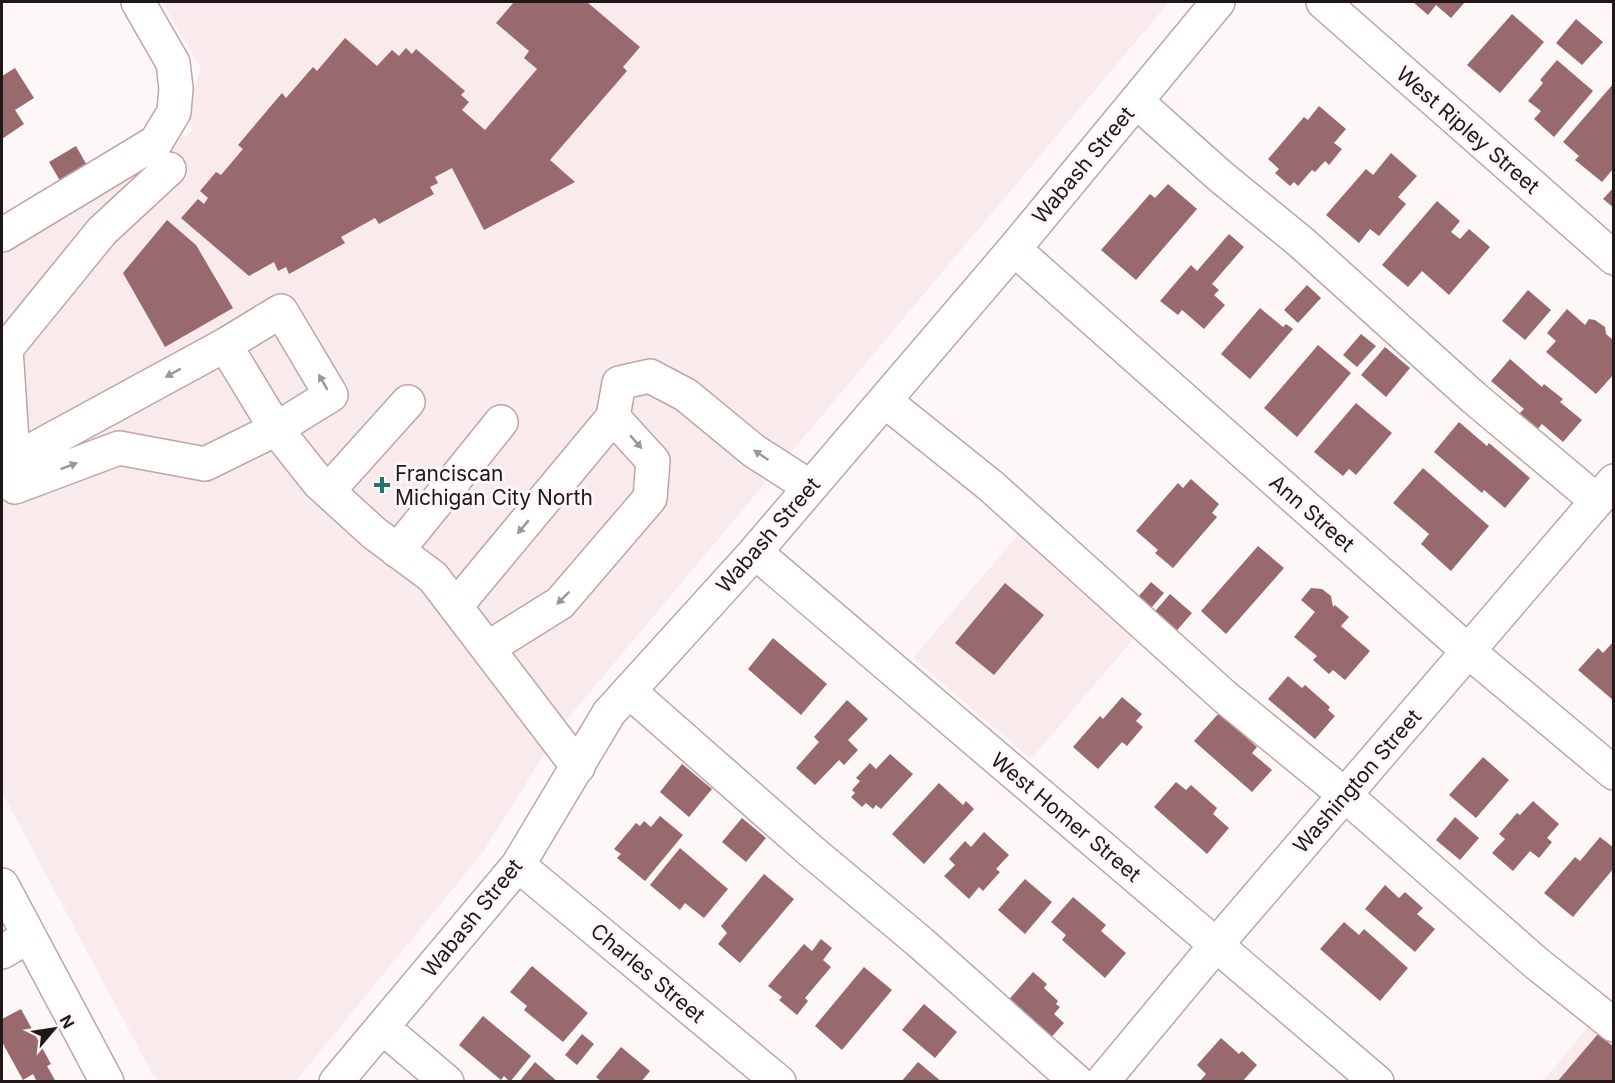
<svg xmlns="http://www.w3.org/2000/svg" width="1615" height="1083" viewBox="0 0 1615 1083" font-family="Inter,sans-serif">
	<style>
		.built { fill: #f9eaeb }
		.building { fill: #986a6d }
		.lines { fill: none; stroke-linecap: round; stroke-linejoin: round }
		.minor-casing { stroke: #bfa5a6; stroke-width: 36 }
		.minor { stroke: #fff; stroke-width: 33 }
		.oneway { fill: #9b9797 }
		.poi-dot { fill: #267170; stroke: #fdf7f8; stroke-width: 2 }
		.labels { text-anchor: middle; dominant-baseline: central; stroke-width: 6; stroke-linejoin: round; paint-order: stroke }
		.street-label { font-size: 21px; fill: #201718; stroke: #fdf7f8 }
		.poi-label { font-size: 21px; fill: #201718; stroke: #fdf7f8; text-anchor: start }
	</style>
	<rect width="100%" height="100%" fill="#fdf7f8"/>
	<path class="built" d="M162,2H1169L563,724L483,852L296,1081L162,1082L153,1075L2,792V246L192,131L187,111L201,68Z
		M1024,528L1142,629L1031,759L913,658Z
		M1607,1005L1613,1010V1081L1542,1082Z"/>
	<path class="building" d="M514,2H587L640,47L623,67L627,71L550,160L575,182L484,230L452,168L435,177L438,183L430,187L434,194L379,224L375,218L341,237L345,243L289,274L286,267L278,271L274,262L249,276L181,218L198,199L204,204L208,198L200,191L216,172L221,175L243,149L238,145L282,93L286,98L313,67L317,71L345,38L377,66L392,50L399,56L406,48L412,54L416,49L465,91L461,95L469,102L462,110L485,130L537,69L524,58L529,51L496,23Z
		M1413,2H1465L1451,18L1436,5L1428,15Z
		M1512,14L1544,42L1500,93L1467,65Z
		M1576,19L1603,42L1582,65L1556,43Z
		M1557,60L1593,91L1554,137L1534,119L1541,111L1528,101L1543,83L1540,80Z
		M15,68L34,98L15,110L24,124L2,139V76Z
		M1614,83V168L1602,182L1575,160L1579,156L1563,142Z
		M1319,106L1346,129L1334,143L1342,149L1329,165L1325,161L1315,172L1312,170L1298,186L1294,182L1290,186L1275,173L1279,169L1268,159L1304,117L1308,120Z
		M76,146L92,174L65,189L49,162Z
		M1391,153L1417,176L1398,197L1406,204L1379,236L1370,229L1359,243L1326,215L1366,169L1373,175Z
		M1168,184L1197,209L1136,280L1101,250L1150,194L1155,198Z
		M1614,187V208L1603,199Z
		M1437,201L1460,221L1451,232L1460,239L1469,229L1490,247L1449,295L1422,271L1408,287L1382,265Z
		M167,220L196,245L233,308L165,347L123,273Z
		M1229,234L1244,247L1212,284L1219,290L1214,295L1225,305L1204,329L1182,310L1178,315L1160,301L1191,265L1197,271Z
		M1307,285L1321,298L1298,323L1284,310Z
		M1528,290L1551,310L1525,340L1502,321Z
		M1260,308L1283,327L1286,324L1293,329L1250,379L1221,354Z
		M1567,309L1585,325L1589,319L1595,320L1605,327L1606,334L1614,341V374L1596,394L1546,352L1556,341L1547,333Z
		M1361,334L1376,346L1357,367L1343,355Z
		M1318,345L1351,373L1297,437L1264,408Z
		M1385,347L1410,368L1386,397L1361,375Z
		M1510,359L1542,387L1544,384L1563,399L1560,402L1582,420L1563,442L1542,424L1535,432L1516,417L1524,409L1491,381Z
		M1356,403L1392,433L1356,475L1349,469L1343,476L1314,452Z
		M1459,422L1487,446L1489,443L1530,478L1505,508L1484,490L1482,493L1434,452Z
		M1423,468L1489,526L1451,571L1421,544L1429,534L1393,503Z
		M1191,479L1219,504L1212,513L1217,517L1173,568L1155,553L1158,550L1136,531L1178,483L1183,488Z
		M1258,546L1284,568L1226,634L1201,611Z
		M1151,582L1164,593L1146,614L1133,603Z
		M1005,583L1044,615L994,675L955,643Z
		M1311,588L1322,589L1331,596L1333,607L1335,605L1349,617L1341,626L1370,651L1345,680L1333,670L1329,674L1313,660L1317,656L1294,637L1315,612L1301,600Z
		M1170,594L1192,613L1172,636L1150,617Z
		M773,638L827,684L801,715L748,669Z
		M1614,641V701L1578,670L1598,648L1603,653Z
		M1288,676L1302,688L1305,685L1330,707L1328,710L1335,716L1315,739L1268,699Z
		M1122,697L1142,714L1136,721L1143,727L1127,746L1122,742L1098,769L1073,747L1100,716L1103,719Z
		M847,700L868,719L848,740L858,750L844,765L839,760L815,785L796,768L819,742L814,737Z
		M1219,713L1257,747L1252,753L1272,770L1252,792L1194,741Z
		M890,754L913,774L881,809L876,805L873,809L866,803L862,807L851,797L855,793L852,790L860,781L856,778L870,763L876,769Z
		M1483,757L1509,780L1476,818L1449,795Z
		M682,764L712,789L689,817L660,792Z
		M1176,782L1186,790L1191,785L1217,808L1213,814L1229,828L1207,854L1154,807Z
		M939,783L963,805L966,801L974,809L924,864L892,834Z
		M1533,801L1559,824L1547,838L1552,842L1539,858L1530,851L1513,871L1492,853L1505,839L1499,834L1517,813L1520,815Z
		M660,816L683,835L645,881L617,858L621,854L614,849L636,823L640,826L644,821L651,827Z
		M1455,817L1479,838L1460,860L1436,840Z
		M742,818L766,838L746,862L722,842Z
		M984,832L1009,855L996,869L1000,872L983,891L979,887L969,899L944,876L955,865L949,859L965,841L971,847Z
		M1600,837L1614,848V868L1573,917L1544,893L1575,857L1580,861Z
		M680,848L728,889L704,918L685,903L680,910L650,885Z
		M764,874L794,899L740,963L718,944L727,933L721,926Z
		M1025,879L1052,902L1025,934L998,910Z
		M1385,885L1399,898L1405,892L1423,908L1417,914L1435,929L1415,952L1365,909Z
		M1073,897L1106,925L1101,931L1126,953L1105,978L1062,940L1066,935L1051,922Z
		M1344,922L1359,935L1364,929L1408,968L1380,1001L1320,949Z
		M821,939L832,948L823,960L831,967L805,998L808,1001L797,1015L779,1000L782,997L768,986L804,944L812,951Z
		M532,966L588,1013L563,1042L524,1010L527,1006L510,992Z
		M864,967L892,990L842,1050L815,1026Z
		M1033,972L1047,984L1044,988L1058,1001L1056,1004L1060,1007L1054,1014L1064,1023L1048,1041L1005,1004Z
		M924,1004L957,1032L935,1058L902,1030Z
		M21,1009L51,1064L47,1066L56,1082H37L33,1074L23,1080L2,1042V1019Z
		M483,1016L531,1056L510,1082L504,1076L501,1080L459,1045Z
		M582,1034L594,1044L577,1065L565,1055Z
		M1598,1034L1614,1047V1082H1557Z
		M1221,1038L1239,1054L1242,1051L1257,1065L1242,1082H1199L1206,1074L1197,1065Z
		M621,1047L650,1071L641,1082H602L596,1077Z
		M535,1062L558,1082H519Z
		M918,1062L942,1082H901Z"/>
	<g class="lines">
		<defs>
			<path id="minor" d="M1323,2L1614,258
				M1136,101L1220,176L1302,243L1473,397L1597,501
				M2,235L156,142L174,112L176,88L173,63L138,2
				M1014,249L1468,651L1614,773
				M225,345L276,429L319,483L374,533L433,577L578,767
				M885,401L991,486L1225,697L1345,795L1535,962L1614,1025
				M12,461L225,345L281,311L331,395L276,429L205,464L119,448L15,487L6,349L102,231L169,169
				M328,491L408,402
				M397,551L501,422
				M755,552L1377,1082
				M456,606L613,417
				M488,648L560,603L650,498L653,461L613,417L619,383L650,376L686,395L754,451L810,487
				M629,691L811,851L921,943L1077,1082
				M518,865L779,1082
				M2,885L107,1082
				M2,952L29,936
				M382,1027L447,1082
				M336,1082L518,865L609,713L755,552L1014,249L1218,2
				M1102,1082L1216,945L1614,481"/>
		</defs>
		<use href="#minor" class="minor-casing"/>
		<use href="#minor" class="minor"/>
	</g>
	<defs><path id="oneway-solid" d="M-6-.8H1V-3.2L6.5 0L1 3.2V.8H-6Z" transform="scale(1.5)"/></defs>
	<g class="oneway">
		<use href="#oneway-solid" transform="translate(173 373) rotate(151)"/>
		<use href="#oneway-solid" transform="translate(323 382) rotate(-120)"/>
		<use href="#oneway-solid" transform="translate(636 442) rotate(49)"/>
		<use href="#oneway-solid" transform="translate(761 455) rotate(-146)"/>
		<use href="#oneway-solid" transform="translate(69 466) rotate(-21)"/>
		<use href="#oneway-solid" transform="translate(523 527) rotate(130)"/>
		<use href="#oneway-solid" transform="translate(563 598) rotate(135)"/>
	</g>
	<path class="poi-dot" d="M379 476h6v6h6v6h-6v6h-6v-6h-6v-6h6z"/>
	<g class="labels">
		<g class="street-label">
			<text transform="translate(1468 130) rotate(41)">West Ripley Street</text>
			<text transform="translate(1083 165) rotate(-50)">Wabash Street</text>
			<text transform="translate(1312 513) rotate(41)">Ann Street</text>
			<text transform="translate(768 535) rotate(-49)">Wabash Street</text>
			<text transform="translate(1357 781) rotate(-49)">Washington Street</text>
			<text transform="translate(1066 817) rotate(40)">West Homer Street</text>
			<text transform="translate(472 918) rotate(-51)">Wabash Street</text>
			<text transform="translate(648 973) rotate(40)">Charles Street</text>
		</g>
		<g class="poi-label">
			<text x="395" y="473">Franciscan<tspan x="395" dy="24">Michigan City North</tspan></text>
		</g>
	</g>
	<rect width="1615" height="1083" fill="none" stroke="#201718" stroke-width="6"/>
	<g transform="translate(54 1029) rotate(61)" stroke="#fdf7f8" stroke-width="4.5" paint-order="stroke">
	<path d="M0-4.5L10 22L0 15L-10 22Z" fill="#201718"/>
	<text y="-9" font-size="16" font-weight="bold" text-anchor="middle" fill="#201718">N</text>
	</g>
</svg>
